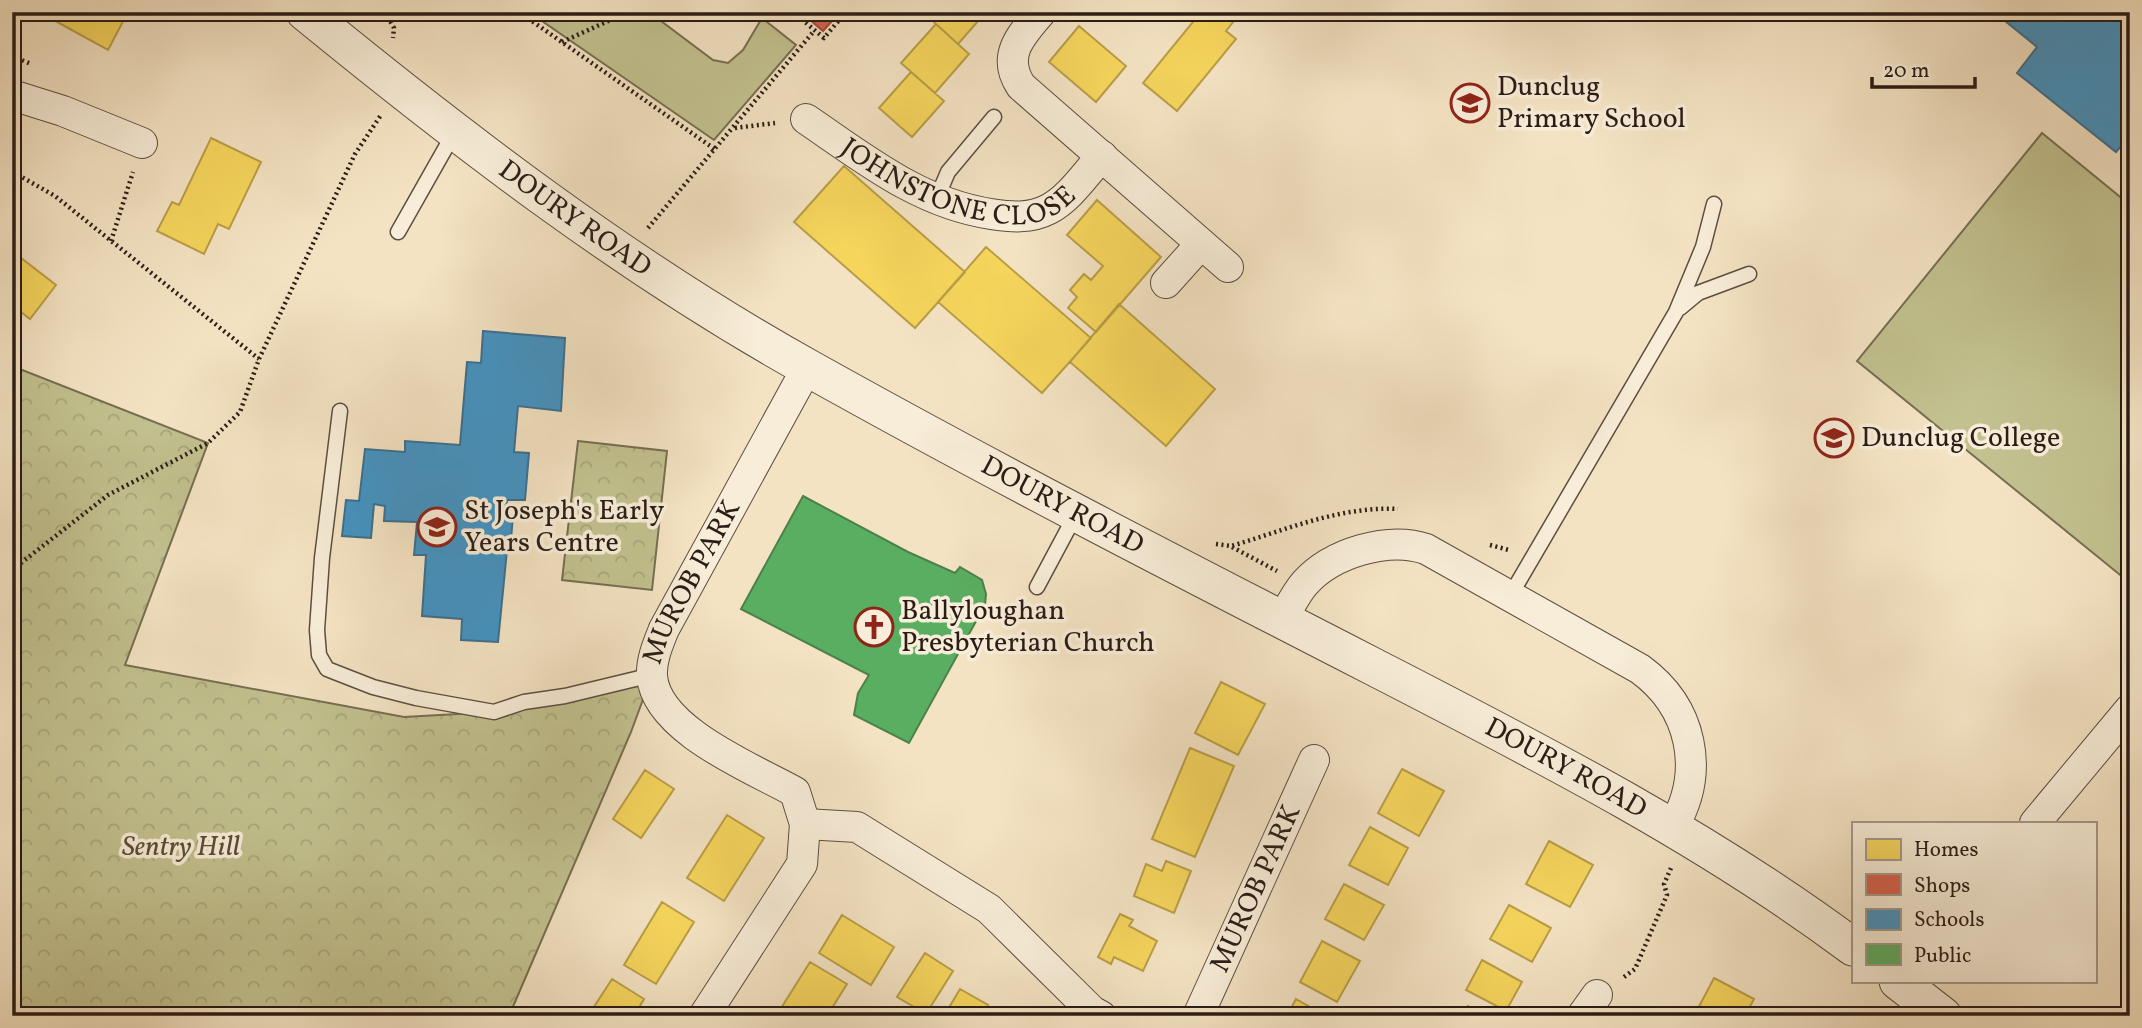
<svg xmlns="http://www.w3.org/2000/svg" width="2142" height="1028" viewBox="0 0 2142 1028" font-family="Vollkorn,serif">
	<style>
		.grass { fill: #c2c18f; stroke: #766e52; stroke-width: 2 }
		.forest { fill: url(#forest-crowns); stroke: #766e52; stroke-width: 2 }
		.homes { fill: #f6d55c; stroke: #b99e47; stroke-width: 2 }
		.shops { fill: #d6604d; stroke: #a24c3c; stroke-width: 2 }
		.schools { fill: #4393c3; stroke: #3c6f8f; stroke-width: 2 }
		.public { fill: #5aae61; stroke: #4c824a; stroke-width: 2 }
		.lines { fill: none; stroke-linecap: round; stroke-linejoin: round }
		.service-casing { stroke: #5c4e41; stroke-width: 17 }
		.minor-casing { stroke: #5c4e41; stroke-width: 32 }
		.tertiary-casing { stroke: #5c4e41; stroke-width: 39 }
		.path { stroke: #2a1c16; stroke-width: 4.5; stroke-dasharray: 2 3.5; stroke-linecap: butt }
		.service { stroke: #f8edd8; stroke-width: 14 }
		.minor { stroke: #f8edd8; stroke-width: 30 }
		.tertiary { stroke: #f8edd8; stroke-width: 37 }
		.labels { text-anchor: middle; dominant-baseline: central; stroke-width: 7; stroke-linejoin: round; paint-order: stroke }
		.poi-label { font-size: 28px; fill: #2a1c16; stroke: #f8edd8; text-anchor: start }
		.street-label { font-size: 28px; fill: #2a1c16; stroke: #f8edd8 }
		.park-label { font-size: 28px; font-style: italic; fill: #584e3a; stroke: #f8edd8 }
	</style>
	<defs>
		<pattern id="forest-crowns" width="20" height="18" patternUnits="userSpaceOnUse" patternTransform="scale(1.75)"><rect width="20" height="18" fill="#c2c18f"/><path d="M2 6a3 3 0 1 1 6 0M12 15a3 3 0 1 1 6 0" fill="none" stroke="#a7a57b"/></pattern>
	</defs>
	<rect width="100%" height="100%" fill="#f4e3c3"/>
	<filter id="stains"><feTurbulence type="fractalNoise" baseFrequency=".00286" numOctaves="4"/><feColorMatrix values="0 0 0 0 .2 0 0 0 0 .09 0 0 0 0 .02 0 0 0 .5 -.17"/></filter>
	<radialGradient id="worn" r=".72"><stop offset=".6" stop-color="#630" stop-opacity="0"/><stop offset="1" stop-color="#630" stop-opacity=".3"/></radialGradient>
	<path class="grass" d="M529,12H649L713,60L728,63L743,50L762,18L796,45L714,140Z
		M2042,133L2130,205V583L1857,361Z"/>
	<path class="forest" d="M12,366L208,443L125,665L404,717L494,712L652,675L631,732L509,1016H12Z
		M578,441L667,451L652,590L562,580Z"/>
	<path class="homes" d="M39,12H128L108,50Z
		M927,12H986L958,44L925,14Z
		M1201,12H1241L1226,31L1236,39L1177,111L1143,83Z
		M936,24L969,54L935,93L901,63Z
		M1079,26L1126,66L1096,102L1049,62Z
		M911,72L944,101L912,137L879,108Z
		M211,138L261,162L229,229L218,224L204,254L157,231L172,202L179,205Z
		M844,166L965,272L915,328L794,222Z
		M1097,200L1161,257L1096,332L1068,308L1077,297L1070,290L1084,274L1091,280L1103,266L1067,235Z
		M986,247L1091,338L1042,393L938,302Z
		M12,251L56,285L30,319L12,305Z
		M1119,304L1215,389L1166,446L1070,362Z
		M1221,682L1265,704L1238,755L1195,733Z
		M1190,748L1234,766L1195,857L1152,839Z
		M1402,769L1444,791L1419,836L1378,813Z
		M645,770L674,789L641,838L613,819Z
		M727,815L764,838L724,901L687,878Z
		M1370,827L1408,848L1388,885L1349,865Z
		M1549,841L1593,865L1570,907L1526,884Z
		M1166,861L1191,871L1174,913L1134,896L1146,864L1162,871Z
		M1344,884L1384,905L1364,940L1325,919Z
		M662,902L694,922L656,984L624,965Z
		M1509,905L1551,928L1532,962L1490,939Z
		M1120,914L1133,920L1129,926L1157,941L1143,971L1114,957L1111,964L1098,957Z
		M842,915L894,947L871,985L819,953Z
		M1322,941L1360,961L1337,1002L1300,982Z
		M925,953L953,971L926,1014L897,997Z
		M1482,960L1522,982L1506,1011L1466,990Z
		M810,962L847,984L827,1016H782L778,1013Z
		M1714,978L1754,999L1745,1016H1694Z
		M612,979L644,999L634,1016H588Z
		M960,989L988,1005L982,1016H944Z
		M1296,999L1326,1016H1287Z
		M1468,1006L1486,1016H1463Z"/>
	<path class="shops" d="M801,12H840L823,31Z"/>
	<path class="schools" d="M1994,12H2130V143L2126,140L2116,152L2017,73L2037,47Z
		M483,331L565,338L561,411L518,406L514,452L529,453L525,500H507L506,515H513L511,540H508L498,642L461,640L462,619L422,616L426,555H414L417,522L384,521L385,506L374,504L371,538L342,536L346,500L359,501L365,449L405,452V441L460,445L467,362L481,363Z"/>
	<path class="public" d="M803,496L908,552L955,573L960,567L982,580L986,594L985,605L909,743L854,715L858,693L869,675L741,609Z"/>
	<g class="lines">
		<defs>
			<path id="service" d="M936,200L948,172L994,117
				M398,232L454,133
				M1680,308L1698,293L1749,274
				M340,411L322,558L317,630L319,655L327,669L373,687L416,698L494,712L524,702L565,696L652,675
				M1037,587L1076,514
				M1510,596L1676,312L1703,247L1714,204"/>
			<g id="minor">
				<path d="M1041,12C1021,35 1001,56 1021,86L1228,267"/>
				<path d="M12,95L63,111L142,143"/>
				<path id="s1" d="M806,119C865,159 919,203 991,214C1011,217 1030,219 1049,209C1070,198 1086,173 1102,156"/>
				<path d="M1166,283L1201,244"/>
				<path d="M1282,620C1289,608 1296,593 1305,583C1332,553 1388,536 1426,549L1640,669C1692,707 1706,771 1673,827"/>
				<path d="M2035,823L2130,709"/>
				<path d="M805,824L857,827L989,909L1092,1011L1101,1016"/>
				<path id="s2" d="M704,1016L802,864L805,824L795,792C754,769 656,730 652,676C651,660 658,644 664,629L807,368"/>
				<path id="s3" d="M1198,1016L1314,760"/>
				<path d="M1582,1016L1597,995"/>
			</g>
			<g id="tertiary">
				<path id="s4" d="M305,12C464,142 630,269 810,369C996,473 1185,570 1374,667C1539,752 1704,836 1853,947"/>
				<path d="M1898,981L1943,1016"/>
			</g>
		</defs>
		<use href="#service" class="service-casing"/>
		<use href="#minor" class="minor-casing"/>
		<use href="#tertiary" class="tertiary-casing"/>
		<path class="path" d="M385,12L394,28L393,38
			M519,12L716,150
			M793,12L824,38L846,12
			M562,42L628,12
			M12,56L31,64
			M735,128L775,123
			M12,176H20L55,196L259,359
			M648,228L814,31
			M111,241L133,172
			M1216,544L1231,546C1286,530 1340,506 1398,509
			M1490,545L1509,550
			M1232,547L1277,571
			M12,570L108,495L208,443L240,412L259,359L355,154L381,115
			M1624,977L1635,969L1667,895L1664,884L1671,868"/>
		<use href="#service" class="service"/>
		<use href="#minor" class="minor"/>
		<use href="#tertiary" class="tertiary"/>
	</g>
	<defs>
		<symbol id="school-ring" viewBox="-11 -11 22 22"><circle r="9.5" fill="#f8edd8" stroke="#8f2418" stroke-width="1.5"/><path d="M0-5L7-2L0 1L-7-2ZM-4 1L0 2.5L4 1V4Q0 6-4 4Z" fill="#8f2418"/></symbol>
		<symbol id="church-ring" viewBox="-11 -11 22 22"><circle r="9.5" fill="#f8edd8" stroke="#8f2418" stroke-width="1.5"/><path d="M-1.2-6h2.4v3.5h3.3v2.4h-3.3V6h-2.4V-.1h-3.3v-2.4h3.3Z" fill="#8f2418"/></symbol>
	</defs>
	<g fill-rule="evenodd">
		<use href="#school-ring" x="1448" y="81" width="44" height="44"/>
		<use href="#school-ring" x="1812" y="416" width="44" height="44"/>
		<use href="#school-ring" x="415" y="505" width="44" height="44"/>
		<use href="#church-ring" x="852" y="605" width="44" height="44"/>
	</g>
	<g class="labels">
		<g class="poi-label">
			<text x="1497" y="87">Dunclug<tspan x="1497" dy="32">Primary School</tspan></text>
			<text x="1861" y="438">Dunclug College</text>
			<text x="464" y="511">St Joseph's Early<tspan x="464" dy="32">Years Centre</tspan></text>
			<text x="901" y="611">Ballyloughan<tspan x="901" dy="32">Presbyterian Church</tspan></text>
		</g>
		<g class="street-label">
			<text stroke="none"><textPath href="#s1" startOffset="172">JOHNSTONE CLOSE</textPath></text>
			<text stroke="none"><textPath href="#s4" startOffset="340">DOURY ROAD</textPath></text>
			<text stroke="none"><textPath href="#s4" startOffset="906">DOURY ROAD</textPath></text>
			<text stroke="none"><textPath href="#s2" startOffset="548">MUROB PARK</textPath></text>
			<text stroke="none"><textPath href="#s4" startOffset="1474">DOURY ROAD</textPath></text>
			<text stroke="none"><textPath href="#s3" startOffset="140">MUROB PARK</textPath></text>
		</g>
		<g class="park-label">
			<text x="181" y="847">Sentry Hill</text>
		</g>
	</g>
	<rect width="2142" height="1028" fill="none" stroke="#f4e3c3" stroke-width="42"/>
	<rect x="14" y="14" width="2114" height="1000" fill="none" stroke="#2a1c16" stroke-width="3.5"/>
	<rect x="21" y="21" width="2100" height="986" fill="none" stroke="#2a1c16" stroke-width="2"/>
	<rect x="1852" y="822" width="245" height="161" fill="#f8edd8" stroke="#a6998a" stroke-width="2"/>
	<rect x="1866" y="839" width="35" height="21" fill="#f6d55c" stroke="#a6998a" stroke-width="2"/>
	<text x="1914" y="856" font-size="21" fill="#2a1c16">Homes</text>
	<rect x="1866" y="874" width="35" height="21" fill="#d6604d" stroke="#a6998a" stroke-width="2"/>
	<text x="1914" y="892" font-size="21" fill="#2a1c16">Shops</text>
	<rect x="1866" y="909" width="35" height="21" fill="#4393c3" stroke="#a6998a" stroke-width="2"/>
	<text x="1914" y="926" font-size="21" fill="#2a1c16">Schools</text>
	<rect x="1866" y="944" width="35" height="21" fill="#5aae61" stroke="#a6998a" stroke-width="2"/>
	<text x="1914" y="962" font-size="21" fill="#2a1c16">Public</text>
	<path d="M1872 77v10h103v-10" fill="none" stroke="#2a1c16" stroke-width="3.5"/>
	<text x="1883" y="77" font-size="21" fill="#2a1c16" stroke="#f8edd8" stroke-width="5" paint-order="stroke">20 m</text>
	<rect width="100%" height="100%" filter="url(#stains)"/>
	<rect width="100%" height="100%" fill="url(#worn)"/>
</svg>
